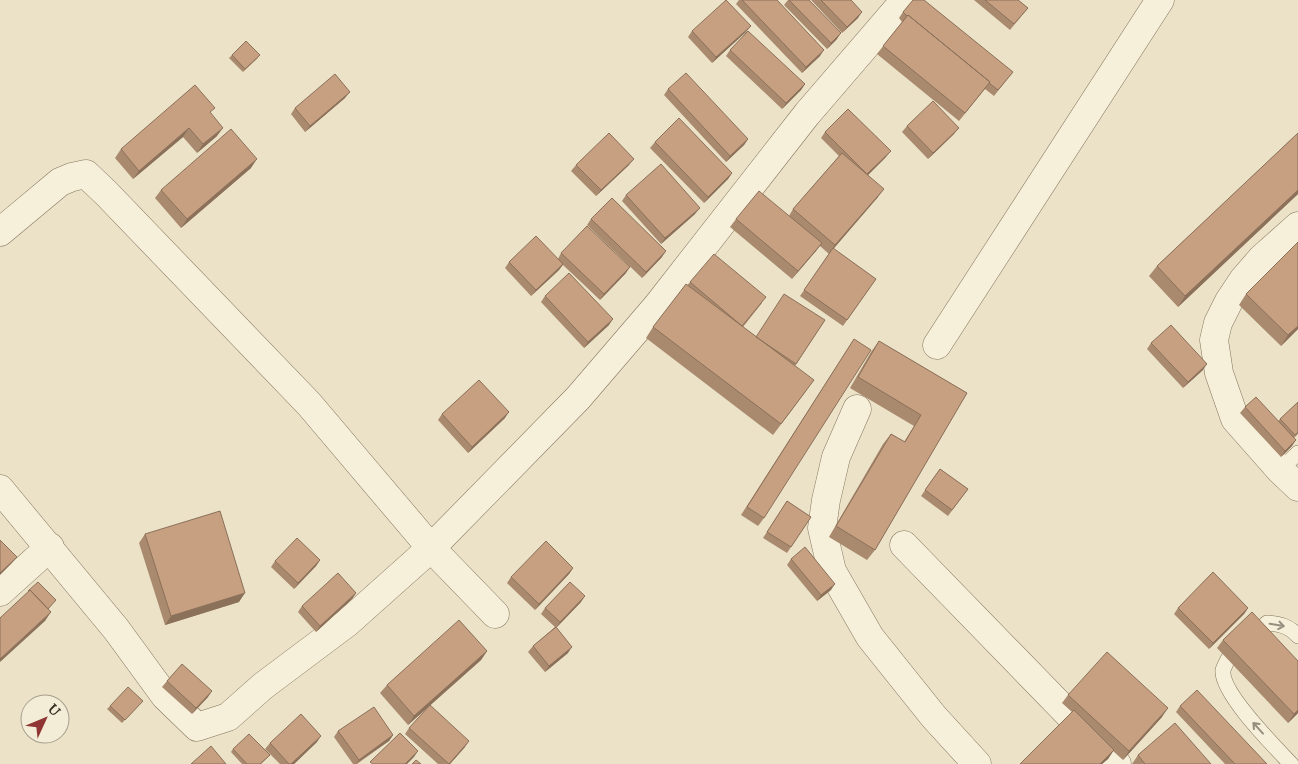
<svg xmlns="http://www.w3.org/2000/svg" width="1298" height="764" viewBox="0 0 1298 764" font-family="Lora,serif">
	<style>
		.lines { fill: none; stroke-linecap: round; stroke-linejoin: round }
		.service-casing { stroke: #86755e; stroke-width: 16 }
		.minor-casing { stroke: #86755e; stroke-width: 29 }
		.service { stroke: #f6efda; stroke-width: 15 }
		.minor { stroke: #f6efda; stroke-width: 28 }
		.wall { fill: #aa8a6e }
		.shaded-wall { fill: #8b705a }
		.building { fill: #c6a080; stroke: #8b705a }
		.oneway { stroke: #968e7e }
	</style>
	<rect width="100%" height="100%" fill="#ebe2c8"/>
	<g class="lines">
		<defs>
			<path id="service" d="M1280,470L1298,453
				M1257,633L1267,623C1280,624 1289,626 1298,636
				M1228,659C1226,663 1224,667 1223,670C1220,692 1275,747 1291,764"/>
			<path id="minor" d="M1298,226L1262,258L1243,280L1229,301L1218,323L1214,340L1219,373L1235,419L1280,470L1298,487
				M0,232L60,182L72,177L86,174L106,193L309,404L431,548L495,614
				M937,345L1160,0
				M857,409L836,457L826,500L822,528L832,571L870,637L934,717L977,764
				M0,489L116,629L165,696L197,727L228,717L263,686L347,623L431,548L578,398L657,306L807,114L905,0
				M904,545L1117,764
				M0,592L50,547"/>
		</defs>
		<use href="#service" class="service-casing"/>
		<use href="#minor" class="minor-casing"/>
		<use href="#service" class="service"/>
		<use href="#minor" class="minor"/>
	</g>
	<path class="wall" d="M739,0H777L820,56L802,73L736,4Z
		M788,0H809L837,39L827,49L784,5Z
		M811,0H851L858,18L842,33Z
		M974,0H1018L1028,8L1010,30Z
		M903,12L1013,72L994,96L985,89L959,121L877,54L902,22L899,18Z
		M692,31L746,32L712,63L688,37Z
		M730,50L805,84L801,90L782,109L726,56Z
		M232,55L258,58L243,72L229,58Z
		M668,89L748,139L744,145L726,162L664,95Z
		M345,98L305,132L291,114L295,108Z
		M211,114L217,136L197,153L183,137L133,179L115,158L121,149Z
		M907,126L954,134L928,159L902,132Z
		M825,132L886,157L868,175L878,197L833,249L876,279L843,326L800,296L829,254L820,246L792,279L730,227L736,219L789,216L793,209L839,156L821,138Z
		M1298,133V194L1178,307L1149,276L1157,266Z
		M655,142L732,173L728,179L704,203L650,148Z
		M576,165H629L596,196L571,171Z
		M251,168L181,228L155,198L161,190Z
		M626,195L695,214L661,244L622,201Z
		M591,219L662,257L642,278L587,225Z
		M561,253L626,273L600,300L563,265L559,270L531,296L505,268L509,262L558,259Z
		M690,282L762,303L743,327L756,337L825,320L795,366L806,391L773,435L646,338L653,327Z
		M1246,294L1298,329L1281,346L1239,305Z
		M545,296L609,325L584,348L541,302Z
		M854,339L764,518L758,526L741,515Z
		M879,341L967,393L875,550L867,560L829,537L883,444L891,434L904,442L914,426L850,388L871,352Z
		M1151,343L1203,370L1183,388L1147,349Z
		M1298,402V434L1294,438L1292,446L1281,457L1240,413L1245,407L1278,421Z
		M442,414L505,418L468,453L438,420Z
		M940,469L968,489L948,516L921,496Z
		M787,501L811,517L787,553L763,538Z
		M145,534L239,602L165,625L139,543Z
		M791,559L831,590L817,601L787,565Z
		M320,560L316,566L294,589L271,567L275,561Z
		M573,568L569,574L535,610L507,583L511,577Z
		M356,593L352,599L316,632L298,612L302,606Z
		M581,602L556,628L568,653L545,672L528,652L533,646L555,627L541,614L545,608Z
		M1178,608H1248L1244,614L1209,649L1174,614Z
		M1223,640L1298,713L1288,723L1217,648Z
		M487,651L481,660L408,725L380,693L387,685Z
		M167,681L208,697L192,714L162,687Z
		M1068,695L1162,717L1123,760L1113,751L1108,759L1102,764H1020L1072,712L1062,703Z
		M143,701L122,723L107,709L110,706Z
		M1180,706L1267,764H1225L1176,712Z
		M409,728L465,747L450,764H438L405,734Z
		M338,731L393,735L389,741L357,764H353L334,737Z
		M317,742L294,764H280L265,749L270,743Z
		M233,749L270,755L261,764H242L231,752Z
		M1138,755L1211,764H1132Z"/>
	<path class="shaded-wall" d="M862,12L858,18L842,33L847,27Z
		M751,26L746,32L712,63L716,57Z
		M841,33L837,39L827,49L831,43Z
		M824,50L820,56L802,73L806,67Z
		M805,84L801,90L782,109L786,103Z
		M350,92L345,98L305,132L310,126Z
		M189,128L183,137L133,179L139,171Z
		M223,128L217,136L197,153L203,144Z
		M959,128L954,134L928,159L933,153Z
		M748,139L744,145L726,162L730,156Z
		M891,151L886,157L863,180L867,174Z
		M257,159L251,168L181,228L187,219Z
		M634,159L629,165L596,196L601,190Z
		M732,173L728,179L704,203L708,197Z
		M884,189L878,197L829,254L835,245Z
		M1298,190V194L1178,307L1185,296Z
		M700,208L695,214L661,244L665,238Z
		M822,243L816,251L792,279L798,271Z
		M666,251L662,257L642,278L646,272Z
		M563,264L559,270L531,296L536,290Z
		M630,267L626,273L600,300L604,294Z
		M613,319L609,325L584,348L588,342Z
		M1298,326V329L1281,346L1288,335Z
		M1207,364L1203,370L1183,388L1188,382Z
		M509,412L505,418L468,453L472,447Z
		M1296,440L1292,446L1281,457L1285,451Z
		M17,557L12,563L0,575V573Z
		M320,560L316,566L294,589L298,583Z
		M573,568L569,574L535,610L539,604Z
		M835,584L831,590L817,601L821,595Z
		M245,593L239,602L165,625L171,616Z
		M356,593L352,599L316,632L320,626Z
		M585,596L581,602L556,628L560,622Z
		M1248,608L1244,614L1209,649L1213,643Z
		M51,612L45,621L0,662V659Z
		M572,647L568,653L545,672L549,666Z
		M487,651L481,660L408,725L414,716Z
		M212,691L208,697L192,714L196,708Z
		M1168,708L1162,717L1123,760L1129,751Z
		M1298,710V713L1288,723L1294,714Z
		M393,735L389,741L355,764L359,760Z
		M321,736L317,742L294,764H291Z
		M469,741L465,747L450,764H449Z
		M1114,750L1108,759L1102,764H1100Z
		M418,751L414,757L407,764H405Z"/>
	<path class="building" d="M726,0L751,26L716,57L692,31Z
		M742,0H777L824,50L806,67Z
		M789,0H809L841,33L831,43Z
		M821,0H851L862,12L847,27Z
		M913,0H924L1013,72L998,90L989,83L990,82L908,15L907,16L903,12Z
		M985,0H1018L1028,8L1014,24Z
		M908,15L990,82L965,113L883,46Z
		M748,31L805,84L786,103L730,50Z
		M246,41L260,55L245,69L232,55Z
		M686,73L748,139L730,156L668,89Z
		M335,74L350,92L310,126L295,108Z
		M195,85L215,108L210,112L223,128L203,144L189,128L139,171L121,149Z
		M933,101L959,128L933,153L907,126Z
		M848,109L891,151L867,174L825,132Z
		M679,118L732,173L708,197L655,142Z
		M231,129L257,159L187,219L161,190Z
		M609,133L634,159L601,190L576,165Z
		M1298,133V190L1185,296L1157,266Z
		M842,153L884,189L835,245L793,209Z
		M661,164L700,208L665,238L626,195Z
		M759,191L822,243L798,271L736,219Z
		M612,198L666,251L646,272L591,219Z
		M587,226L630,267L604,294L561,253Z
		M536,236L563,264L536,290L509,262Z
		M1298,242V326L1288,335L1246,294Z
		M833,248L876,279L847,320L804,290Z
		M714,254L766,297L742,326L690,282Z
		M569,273L613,319L588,342L545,296Z
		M686,284L814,380L781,424L653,327Z
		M784,294L825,320L796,364L756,337Z
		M1171,325L1207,364L1188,382L1151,343Z
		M854,339L871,350L764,518L747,507Z
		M879,341L967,393L875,550L836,526L891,434L905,442L921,415L858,377Z
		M479,380L509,412L472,447L442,414Z
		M1256,397L1296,440L1285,451L1245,407Z
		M1298,402V432L1295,435L1280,419Z
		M940,469L968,489L952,510L925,490Z
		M787,501L811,517L791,547L767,532Z
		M220,511L245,593L171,616L145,534Z
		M297,538L320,560L298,583L275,561Z
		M0,540L17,557L0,573Z
		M546,541L573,568L539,604L511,577Z
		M805,547L835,584L821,595L791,559Z
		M1213,572L1248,608L1213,643L1178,608Z
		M338,573L356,593L320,626L302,606Z
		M38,582L56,600L48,609L30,590L28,591Z
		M570,582L585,596L560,622L545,608Z
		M30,590L51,612L0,659V618Z
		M1252,612L1298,661V710L1294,714L1223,640Z
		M459,620L487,651L414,716L387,685Z
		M556,627L572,647L549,666L533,646Z
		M1107,652L1168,708L1129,751L1068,695Z
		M182,664L212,691L196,708L167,681Z
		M128,687L143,701L125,720L110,706Z
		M1197,690L1267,764H1235L1180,706Z
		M430,705L469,741L449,764L409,728Z
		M374,707L393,735L359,760L338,731Z
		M1074,710L1114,750L1100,764H1020Z
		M301,714L321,736L291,764H289L270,743Z
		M1175,723L1211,764H1145L1138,755Z
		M400,733L418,751L405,764H373L370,762Z
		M249,734L270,755L260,764H247L233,749Z
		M211,746L226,764H191Z
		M416,760L421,764H412Z"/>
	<defs><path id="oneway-shaft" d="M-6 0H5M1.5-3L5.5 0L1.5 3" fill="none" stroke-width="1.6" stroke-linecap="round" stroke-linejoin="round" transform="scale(1.25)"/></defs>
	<g class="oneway">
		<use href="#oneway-shaft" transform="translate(1277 625) rotate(10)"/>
		<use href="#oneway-shaft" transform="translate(1258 728) rotate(-132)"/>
	</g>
	<g transform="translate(45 719) rotate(46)"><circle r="24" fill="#f3ecd7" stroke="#a89f8e"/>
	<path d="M0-4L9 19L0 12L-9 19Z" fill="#903533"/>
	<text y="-8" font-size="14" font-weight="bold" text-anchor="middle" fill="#372c21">U</text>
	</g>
</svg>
